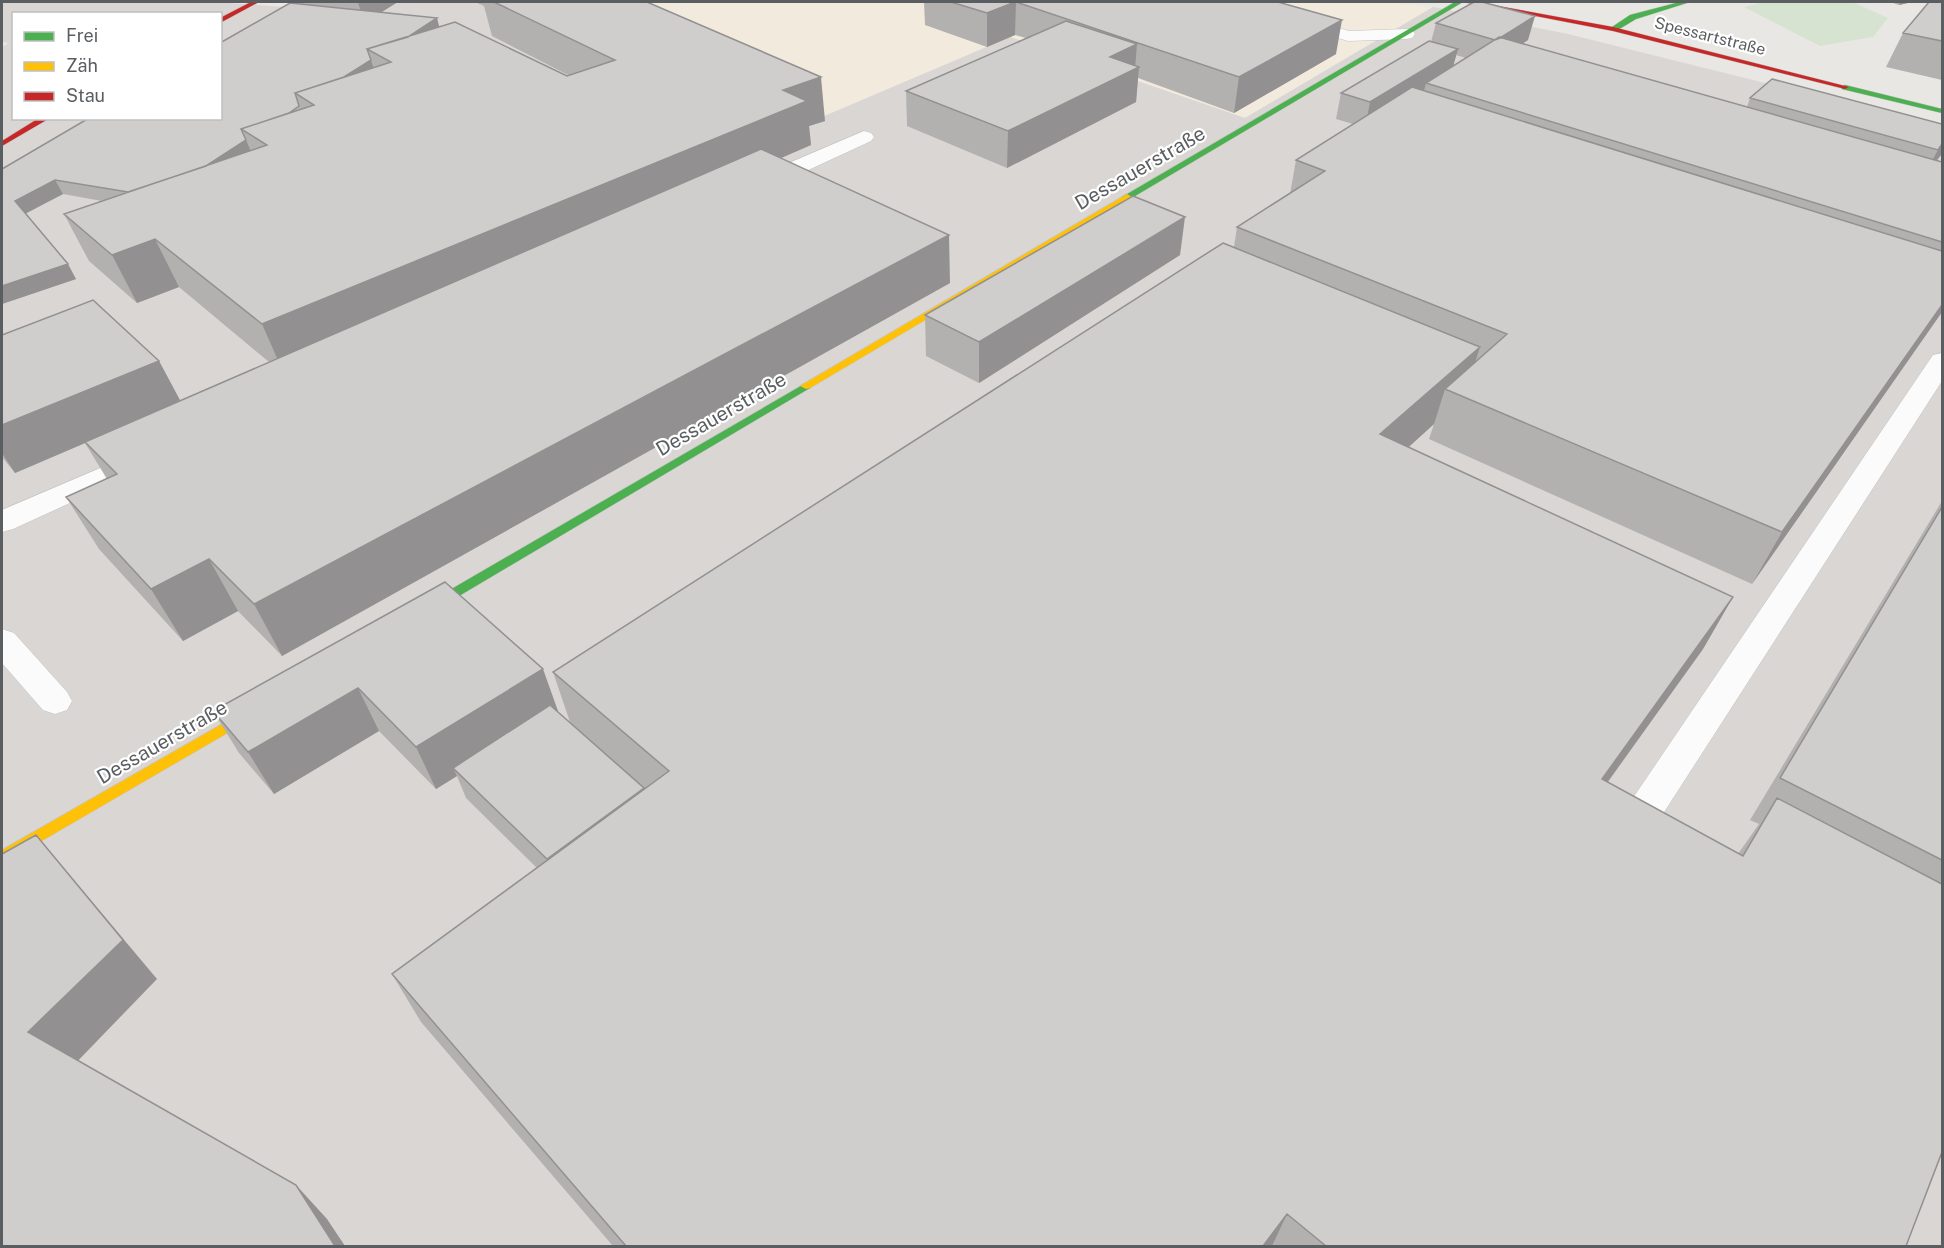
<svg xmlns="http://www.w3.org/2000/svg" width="1944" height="1248" viewBox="0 0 1944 1248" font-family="'Public Sans',sans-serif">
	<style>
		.commercial { fill: #f2eadd }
		.industrial { fill: #d9d6d4; fill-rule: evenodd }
		.green { fill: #d6e3d0 }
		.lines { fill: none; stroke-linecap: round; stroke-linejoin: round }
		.lane-casing { stroke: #c3c4c4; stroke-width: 1 }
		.fast-casing { stroke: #c3c4c3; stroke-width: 1 }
		.slow-casing { stroke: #c3c4c3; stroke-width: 1 }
		.jam-casing { stroke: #c3c4c3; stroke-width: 1 }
		.lane { fill: #fcfbfb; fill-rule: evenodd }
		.fast { fill: #4caf50; fill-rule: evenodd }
		.slow { fill: #ffc107; fill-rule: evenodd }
		.jam { fill: #c62828; fill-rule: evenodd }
		.wall { fill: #b3b1b0; fill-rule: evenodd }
		.shaded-wall { fill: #929090 }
		.building { fill: #d0cecd; stroke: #929090; stroke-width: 1.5 }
		.labels { text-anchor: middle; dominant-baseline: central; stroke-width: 4.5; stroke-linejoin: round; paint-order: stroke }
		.far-street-label { font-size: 16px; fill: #5a5e61; stroke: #fff }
		.street-label { font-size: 20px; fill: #5a5e61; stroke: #fff }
	</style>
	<rect width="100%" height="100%" fill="#e9e7e4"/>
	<path class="commercial" d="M572,2H1390L1433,7L1245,118L1010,37L822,117Z"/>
	<path class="industrial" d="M2,2H216L299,8L312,2H572L822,117L1010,37L1245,118L1433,7L1568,34L1942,127V1246H2V47L9,43L2,42ZM14,14H220V118H14Z"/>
	<path class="green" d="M1764,2H1853L1888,18L1873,37L1820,46L1744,7Z"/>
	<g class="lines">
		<defs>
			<path id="lane" d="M1297,15L1349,31L1406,29L1412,30L1415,34L1412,38L1406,39L1348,41L1291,24L1288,20L1291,16Z
				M864,131L871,133L874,137L871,141L765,190L757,192L749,190L746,185L749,180Z
				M1942,353V381L1657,823L1644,827L1631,823L1625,812L1631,801L1933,355Z
				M145,449L155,452L159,458L155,464L13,529L2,532V510Z
				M2,629L14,633L67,692L72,701L67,710L55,714L43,710L2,663Z"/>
			<path id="fast" d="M1455,2H1463L1130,199L1122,197Z
				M1680,2H1690L1636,19L1616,31L1609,29L1630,15Z
				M1845,85L1942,109V113L1842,89L1841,87Z
				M806,383L812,386L810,388L422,618H412L410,615L412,612Z"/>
			<path id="slow" d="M1127,194L1132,197L1130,199L810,388L806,389L800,386Z
				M262,701L267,702L269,706L267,710L2,864V850Z"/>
			<path id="jam" d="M251,2H259L220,23V18Z
				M1463,2H1476L1613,27L1849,87L1845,89L1613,31Z
				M39,118H50L2,146V141Z"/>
		</defs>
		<use href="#lane" class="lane-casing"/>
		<use href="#fast" class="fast-casing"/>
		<use href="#slow" class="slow-casing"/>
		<use href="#jam" class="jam-casing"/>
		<use href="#lane" class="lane"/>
		<use href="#fast" class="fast"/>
		<use href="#slow" class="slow"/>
		<use href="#jam" class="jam"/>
	</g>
	<path class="wall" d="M290,2H397L381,12L437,18L439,27L567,76H570L492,36L484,6L475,2H647L825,121L809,126L811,145L781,158L950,283L282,656L238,611L183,641L99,549L66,497L107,479L85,443L15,473L2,457V335L159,361L180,401L269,362L179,287L137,303L89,261L64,214L102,201L63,194L26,213L76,279L2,304V169L290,3Z
		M924,2H1278L1336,54L1234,113L1138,78L1136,102L1007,168L907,126L906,91L1026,38L1015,35L987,47L925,25Z
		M1890,2H1912L1899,5Z
		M1942,2V80L1886,67L1903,33Z
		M1436,23L1528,40L1522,44L1747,107L1750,98L1942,124V153L1937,160L1942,162V312L1752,584L1429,439L1434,424L1408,447L1733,597L1703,649L1608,782L1738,854L1759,824L1750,820L1942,501V1152L1906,1246H613L421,1022L392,974L537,868L466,798L457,776L436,789L379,731L274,794L239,753L213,711L445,582L558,711L557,712L570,722L553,672L1234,247L1237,227L1290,194L1296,160L1353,124L1336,119L1341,93L1431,42ZM1456,55L1466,58L1453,66Z
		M1180,255L979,383L926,356L925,315Z"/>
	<path class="shaded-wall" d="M358,2H398L364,23Z
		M1016,2L1015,35L987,47V13Z
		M1900,2H1912L1899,5Z
		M1535,16L1528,40L1489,65L1496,40Z
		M437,18L440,30L378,55Z
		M1342,20L1336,54L1234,113L1239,77Z
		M1137,44L1135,69L1139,67L1136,102L1007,168L1008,131L1110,57Z
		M1458,49L1451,74L1426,83L1424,91L1365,128L1370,102Z
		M371,60L375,73L314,105L308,101Z
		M821,77L825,121L809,126L811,145L284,374L262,324L783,90Z
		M246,140L252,154L157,198Z
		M1942,144V154L1923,177L1938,150Z
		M55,180L63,194L23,215L15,201Z
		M1185,217L1180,255L979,383V342Z
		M949,235L950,283L282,656L254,604Z
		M155,239L179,287L137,303L112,255Z
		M68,264L76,279L2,304V286Z
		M1942,305V312L1752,584L1782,532Z
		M1480,347L1464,397L1445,389L1434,424L1366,486L1380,434Z
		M159,361L181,402L15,473L2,453V425Z
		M209,559L238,611L183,641L151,589Z
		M1733,597L1703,649L1573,830L1602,779Z
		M543,669L558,711L459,775L453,768L457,776L436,789L416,747Z
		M358,688L379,731L274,794L248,752Z
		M644,788L653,818L559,888L547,859Z
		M36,835L157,979L69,1070L28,1032Z
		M296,1185L327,1219L345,1246H335Z
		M1287,1214L1272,1246H1263Z"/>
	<path class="building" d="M494,2H647L821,77L783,90L807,101L262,324L155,239L112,255L64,214L267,145L241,129L314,105L295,93L391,62L367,49L455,22L567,76L615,60Z
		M951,2H1015L987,13Z
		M1016,2H1278L1342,20L1239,77Z
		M1474,2H1482L1535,16L1500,38L1495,40L1436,23Z
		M1929,2H1942V41L1903,33Z
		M290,3L437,18L408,37L367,49L371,60L344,77L295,93L299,106L289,113L241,129L246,140L206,166L128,192L55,180L15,201L68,264L2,286V169L89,118H220V43Z
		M1066,21L1137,44L1110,57L1139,67L1008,131L906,91Z
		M1499,37L1942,162V242L1426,83Z
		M1429,41L1458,49L1370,102L1341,93Z
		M1772,79L1942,124V144L1938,150L1750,98Z
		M1412,87L1942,251V305L1782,532L1445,389L1507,334L1237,227L1325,171L1296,160Z
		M761,149L949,235L254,604L209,559L151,589L66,497L117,474L85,442Z
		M1133,196L1185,217L979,342L925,315Z
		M1223,243L1480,347L1380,434L1733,597L1602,779L1743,856L1777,798L1942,884V1152L1906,1246H1326L1287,1214L1263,1246H626L392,974L669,771L553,672Z
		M93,300L159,361L2,425V335Z
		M1942,507V860L1780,778Z
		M445,582L543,669L416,747L358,688L248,752L213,711Z
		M550,705L644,788L547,859L453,768Z
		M36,835L123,940L28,1032L296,1185L335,1246H2V854Z"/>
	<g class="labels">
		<g class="far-street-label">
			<text transform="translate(1710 36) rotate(14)">Spessartstraße</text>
		</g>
		<g class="street-label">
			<text transform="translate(1140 168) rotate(-30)">Dessauerstraße</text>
			<text transform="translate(721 414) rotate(-30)">Dessauerstraße</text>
			<text transform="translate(162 742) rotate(-30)">Dessauerstraße</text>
		</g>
	</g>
	<rect width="1944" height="1248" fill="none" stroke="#5a5e61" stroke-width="6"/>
	<rect x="12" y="12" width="210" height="108" fill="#ffffff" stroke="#bdbfc0" stroke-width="1.5"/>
	<rect x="24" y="32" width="30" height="9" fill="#4caf50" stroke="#bdbfc0" stroke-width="1.5"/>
	<text x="66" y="42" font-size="18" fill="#5a5e61">Frei</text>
	<rect x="24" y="62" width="30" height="9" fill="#ffc107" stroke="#bdbfc0" stroke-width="1.5"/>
	<text x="66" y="72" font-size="18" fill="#5a5e61">Zäh</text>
	<rect x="24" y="92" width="30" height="9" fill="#c62828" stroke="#bdbfc0" stroke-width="1.5"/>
	<text x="66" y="102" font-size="18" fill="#5a5e61">Stau</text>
</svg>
